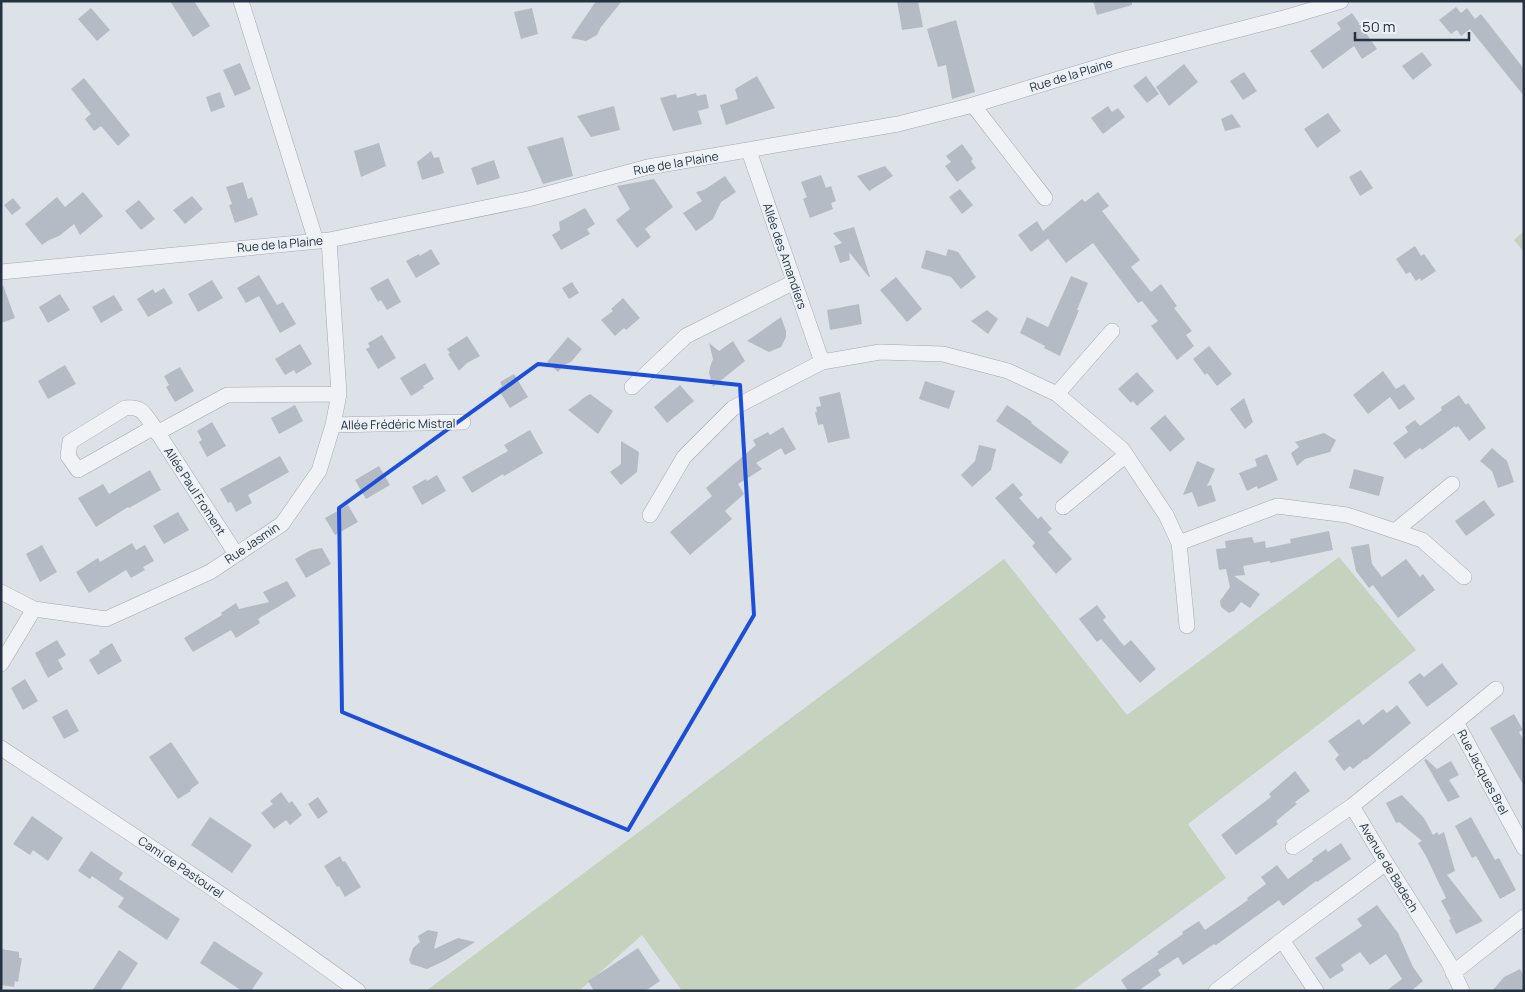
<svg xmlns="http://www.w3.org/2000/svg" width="1525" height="992" viewBox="0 0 1525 992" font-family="Manrope,sans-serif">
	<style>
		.green { fill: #c4d2be }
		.building { fill: #b4bbc5 }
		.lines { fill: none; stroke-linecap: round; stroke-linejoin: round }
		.street-casing { stroke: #a2a9b2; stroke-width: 16 }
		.street { stroke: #f0f2f6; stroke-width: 15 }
		.marked { fill: none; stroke: #1d4ed8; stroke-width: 4; stroke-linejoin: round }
		.labels { text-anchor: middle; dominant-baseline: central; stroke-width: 4; stroke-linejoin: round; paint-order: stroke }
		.street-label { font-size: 12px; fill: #253040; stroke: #ecf1f6 }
	</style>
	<rect width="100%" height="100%" fill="#dde2e8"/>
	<path class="green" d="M1524,231V252L1514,240Z
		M1339,557L1416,650L1188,824L1226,878L1072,991H682L642,935L579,991H426L1004,559L1127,715Z"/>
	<path class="building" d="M170,1H194L210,26L193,37Z
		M596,1H622L601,27L597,35L586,41L571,38Z
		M897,1H918L923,27L902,30Z
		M1093,1H1132V5L1097,15Z
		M1456,7L1461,13L1467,8L1475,19L1481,14L1524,69V96L1470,29L1461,36L1457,30L1451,34L1439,20Z
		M91,8L110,30L97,41L78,19Z
		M532,8L538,34L521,39L514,12Z
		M1352,13L1377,49L1362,59L1354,46L1323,69L1310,51L1341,29L1337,23Z
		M956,20L975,92L952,99L946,65L938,67L927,29Z
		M1422,52L1432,65L1413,80L1402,66Z
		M240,63L251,89L235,96L223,70Z
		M1184,64L1198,82L1169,106L1156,87Z
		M1244,72L1257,91L1243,100L1230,81Z
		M757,76L775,108L726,125L720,105L738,99L735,89Z
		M1146,76L1159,94L1147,103L1133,86Z
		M84,78L130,135L118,146L101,126L94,131L85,119L91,114L71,89Z
		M220,92L225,107L211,112L206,97Z
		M696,93L697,96L706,94L709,108L698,111L702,124L673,131L660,98L676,94L677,98Z
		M614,106L620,130L591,137L577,116Z
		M1108,106L1112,112L1118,108L1125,117L1103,134L1091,118Z
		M1328,113L1341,131L1317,148L1304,129Z
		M1232,114L1241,127L1225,131L1221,119Z
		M563,137L573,176L543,184L527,147Z
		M379,143L386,166L361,177L354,151Z
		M962,144L973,159L971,161L976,168L957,182L945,166L951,162L946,156Z
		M431,151L434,158L439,157L444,173L422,180L417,162Z
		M494,160L500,178L477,185L471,168Z
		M885,166L893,176L869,191L857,176Z
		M1361,170L1373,188L1360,196L1349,177Z
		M821,175L826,188L831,186L836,201L831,203L833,209L810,218L803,199L807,197L801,182Z
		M725,176L736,192L721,202L713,219L696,231L683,213L702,201L696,192L704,190Z
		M654,179L673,207L645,229L651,237L637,248L616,220L630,209L617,186Z
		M243,182L248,199L252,197L258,215L235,223L229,205L232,204L226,187Z
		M960,189L973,205L962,214L949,197Z
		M83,192L103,216L80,235L74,224L59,236L49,240L42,245L25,224L57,197L65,207Z
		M1098,192L1109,206L1102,211L1140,260L1131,267L1151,292L1161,284L1177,306L1174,308L1192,331L1186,335L1194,346L1177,360L1151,326L1158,321L1142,301L1138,303L1093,243L1066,263L1048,239L1031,252L1018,235L1037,221L1043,231L1082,199L1085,202Z
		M192,196L203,209L185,224L173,210Z
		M13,198L21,208L12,215L4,205Z
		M139,200L155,219L141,230L125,211Z
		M585,208L595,224L587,229L590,234L561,250L552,235L560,230L559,222Z
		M854,227L870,277H869L849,252L850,260L840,263L834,246L842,243L833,233Z
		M1415,246L1421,256L1424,254L1436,271L1421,281L1420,278L1416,281L1410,272L1406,274L1396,259Z
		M431,249L440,264L416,278L406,261L419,254L420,256Z
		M948,249L958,252L976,277L961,289L951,277L921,268L926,250L946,256Z
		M259,275L277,305L283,302L296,324L280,333L259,296L246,303L237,288Z
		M1071,276L1088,283L1077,310H1079L1060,356L1044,348L1045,346L1020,333L1027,317L1048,327Z
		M896,277L922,309L907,322L880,290Z
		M388,278L401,302L387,310L381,300L378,302L370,288Z
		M212,280L223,298L198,312L188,294Z
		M572,282L579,293L569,299L562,288Z
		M3,285L15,318L1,323V286Z
		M164,288L173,303L148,317L137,299L153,289L155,293Z
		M60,294L70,310L48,323L39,307Z
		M114,295L123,310L101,323L92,307Z
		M623,298L640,318L626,330L624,328L615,336L601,320L613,311L611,309Z
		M859,304L862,324L830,330L827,310Z
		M987,310L998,319L988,334L971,321Z
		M781,317L786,331V337L781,347L769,352L747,341Z
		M382,335L396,358L378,369L366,349L370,347L368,343Z
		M467,336L480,356L467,363L459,371L448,354L450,353L447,349Z
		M568,337L582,349L571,362L564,365L558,372L547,362Z
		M733,341L745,361L713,387L709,373L710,367L713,359L709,343L719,351Z
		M300,344L312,364L296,374L294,370L285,375L275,359Z
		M1209,346L1232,374L1217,386L1207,373L1205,375L1193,359Z
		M425,363L434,379L423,386L424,388L411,396L400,378Z
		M65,365L76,384L48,399L38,381Z
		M180,367L194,391L175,402L166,387L169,385L164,376Z
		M1383,371L1396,389L1404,384L1415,399L1399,410L1390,397L1368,414L1353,395Z
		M1137,372L1154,391L1137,406L1133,401L1131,403L1118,389Z
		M514,374L528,397L510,408L498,389L502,386L500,382Z
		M925,381L955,391L949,409L919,399Z
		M680,385L694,401L667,423L654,407Z
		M840,392L850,438L828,443L823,424L818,425L815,412H817L816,407L821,406L819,397Z
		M590,394L613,411L598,434L568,410L578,403L582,399Z
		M1459,395L1466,405L1468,403L1486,428L1469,441L1458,426L1456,428L1455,426L1422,450L1420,448L1405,459L1393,443L1408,432L1405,427L1415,420L1420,426L1442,410L1441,407Z
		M1244,398L1253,422L1245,429L1230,409Z
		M295,405L303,421L279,434L271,418Z
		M1007,405L1032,422L1031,423L1069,452L1061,464L996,421Z
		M1165,415L1185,439L1170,452L1150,428Z
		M212,422L226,446L207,457L199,442L202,440L197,431Z
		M783,427L796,449L785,455L781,448L756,463L762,469L738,484L744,494L725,511L732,519L690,555L670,532L712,496L706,488L756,445L753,440L768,432L770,435Z
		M530,430L543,453L504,476L503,474L472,493L462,477L508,451L504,445Z
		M1324,433L1336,440L1330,452L1305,459L1297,466L1291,453L1299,447L1295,442Z
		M621,441L639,452L637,472L621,485L610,472L621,464Z
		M979,445L996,449L991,470L972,487L961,475L975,461Z
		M1492,448L1507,461L1514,482L1498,488L1492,471L1480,461Z
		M1267,454L1278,480L1258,489L1257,486L1247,491L1239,473L1257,466L1255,459Z
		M280,456L289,472L248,495L252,503L236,512L231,502L228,503L220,489Z
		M1197,461L1215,469L1207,486L1211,485L1216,501L1198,507L1192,492L1183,495Z
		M379,466L390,485L366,499L355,480Z
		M1354,469L1384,477L1379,496L1349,488Z
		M150,470L161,490L129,508L128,507L96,527L78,498L103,484L109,494Z
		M437,475L446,491L422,505L412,487L426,479L427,481Z
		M1013,483L1023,495L1019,498L1038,519L1041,516L1052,529L1048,532L1072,559L1056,574L1032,546L1035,543L995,498Z
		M1484,500L1495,515L1466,536L1455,521Z
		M348,505L358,522L335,535L325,518Z
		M178,512L189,530L164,544L153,526Z
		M1329,531L1333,550L1270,563V561L1243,566L1245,575L1234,576L1260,594L1250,608L1241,602L1234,611L1229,613L1221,607L1220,601L1230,587L1226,569L1219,570L1216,549L1226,548L1225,541L1252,537L1254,543L1265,541L1266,548L1291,543L1290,539Z
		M132,543L136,550L145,545L154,561L143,567L145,570L131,578L126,570L89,593L76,572L98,558L100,562Z
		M1369,544L1372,564L1382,577L1406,559L1420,577L1423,574L1435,590L1398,618L1373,585L1369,588L1356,571L1351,547Z
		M42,545L57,572L40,582L26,554Z
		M322,548L331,564L306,578L295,559L311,550Z
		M287,581L296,596L258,619L260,623L236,638L231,630L193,652L184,638L222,615L221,613L236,603L239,609L269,602L263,592Z
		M1097,605L1106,617L1103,620L1124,646L1131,640L1156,669L1140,683L1101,639L1097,642L1079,619Z
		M57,640L66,655L58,660L63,669L48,678L35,653Z
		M112,643L122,661L98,675L89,660L100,653L99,651Z
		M1442,663L1458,684L1427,707L1408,682L1420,673L1424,677Z
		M25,679L38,701L23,710L11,688Z
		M1397,705L1411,723L1366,760L1365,759L1353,769L1350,766L1344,771L1335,759L1339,755L1328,741L1359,719L1363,725L1383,709L1387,713Z
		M67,709L79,731L64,739L52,717Z
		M1514,714L1523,730L1519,732L1524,741V786L1490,728Z
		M171,742L199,783L190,790L191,791L178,799L149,757Z
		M1426,759L1437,769L1451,761L1459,775L1449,780L1460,797L1448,802L1424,760Z
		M1295,771L1310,791L1295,802L1297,804L1276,821L1278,824L1236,855L1221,835L1271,797L1269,794Z
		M281,792L289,803L292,801L302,815L290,825L286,820L274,829L261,813L273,804L270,801Z
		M1402,795L1424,818L1433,835L1437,832L1439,835L1444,832L1455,871L1447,875L1483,921L1456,934L1449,920L1451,919L1441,901L1446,898L1426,856L1418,843L1422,841L1399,822L1396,823L1386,803Z
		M318,797L328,812L318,819L308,804Z
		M32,816L63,838L48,861L33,850L30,855L13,844Z
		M210,817L252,845L232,873L191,845Z
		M1471,817L1495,860L1499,858L1516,890L1500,899L1476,856L1472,858L1455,826Z
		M1341,843L1351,859L1317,882L1316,881L1283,906L1279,900L1216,945L1214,944L1183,965L1178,957L1158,970L1161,975L1138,991H1128L1121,980L1159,954L1157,952L1183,934L1182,932L1199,921L1205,930L1248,900L1247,898L1266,884L1261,877L1277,865L1288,879L1313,861L1312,859L1326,849L1328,852Z
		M91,851L123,873L119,879L180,919L167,940L118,907L124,898L92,876L90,879L78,871Z
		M340,856L343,862L345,861L361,887L345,897L339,886L337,887L324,866Z
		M1377,905L1398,933L1413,967L1423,981L1411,991H1386L1402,979L1386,954L1370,965L1360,952L1341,965L1344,970L1330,979L1315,958L1362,926L1357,919Z
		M428,930L438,932L434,949L458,938L475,942L446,960L427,969L411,964L409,960L413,948L420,942L418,936Z
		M214,941L263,973L251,991H242L200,963Z
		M638,948L660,981L645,991H594L588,981Z
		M1,949L19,952V958H22L18,982L15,981L14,987L1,985Z
		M119,950L138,963L120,991H92Z
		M1520,969L1524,976V991H1492L1504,977Z"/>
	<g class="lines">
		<defs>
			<path id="street" d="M241,1L316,241
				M973,105L1045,198
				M749,151L822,362
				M1,272L329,240L528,199L648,167L898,124L973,105L1121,60L1291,16L1341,1
				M632,387L686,336L794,282
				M1057,394L1112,331
				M333,425L463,422
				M154,427L78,470L68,456L70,442L125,408C143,406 144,414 154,427L236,554
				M157,433L227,395L339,394
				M1063,507L1126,455
				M650,515L684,457L733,408L822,362L880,352L943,354L1008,371L1057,394L1122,449L1166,515L1179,543L1187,626
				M1395,531L1452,484
				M1179,543L1277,506L1347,515L1422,540L1464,577
				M1,592L34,609L106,619L210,572L282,524L319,471L333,425L339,394L329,240
				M1,664L34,609
				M1456,722L1496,689
				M1,748C121,827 242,906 358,991
				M1352,806L1386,863L1449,963L1462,991
				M1293,847L1352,806L1456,722L1524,848
				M1282,940L1316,991
				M1453,973L1524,917
				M1216,991L1282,940L1386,863"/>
		</defs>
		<use href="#street" class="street-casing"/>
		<use href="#street" class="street"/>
	</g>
	<path class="marked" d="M538,364L740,385L754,615L628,830L342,712L339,508Z"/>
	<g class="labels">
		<g class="street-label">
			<text transform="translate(1071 75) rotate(-17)">Rue de la Plaine</text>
			<text transform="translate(676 163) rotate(-10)">Rue de la Plaine</text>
			<text transform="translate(280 244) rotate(-5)">Rue de la Plaine</text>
			<text transform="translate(785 256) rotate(71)">Allée des Amandiers</text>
			<text transform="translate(398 424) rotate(-1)">Allée Frédéric Mistral</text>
			<text transform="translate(195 491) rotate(57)">Allée Paul Froment</text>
			<text transform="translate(252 543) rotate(-34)">Rue Jasmin</text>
			<text transform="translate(1483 772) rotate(62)">Rue Jacques Brel</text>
			<text transform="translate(181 867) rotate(34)">Cami de Pastourel</text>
			<text transform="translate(1389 867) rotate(59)">Avenue de Badech</text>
		</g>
	</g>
	<rect width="1525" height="992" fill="none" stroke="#253040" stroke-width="5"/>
	<path d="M1355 32v8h114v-8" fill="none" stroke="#253040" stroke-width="2.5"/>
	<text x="1362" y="32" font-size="15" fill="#253040" stroke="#ecf1f6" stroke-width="4" paint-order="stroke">50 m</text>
</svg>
